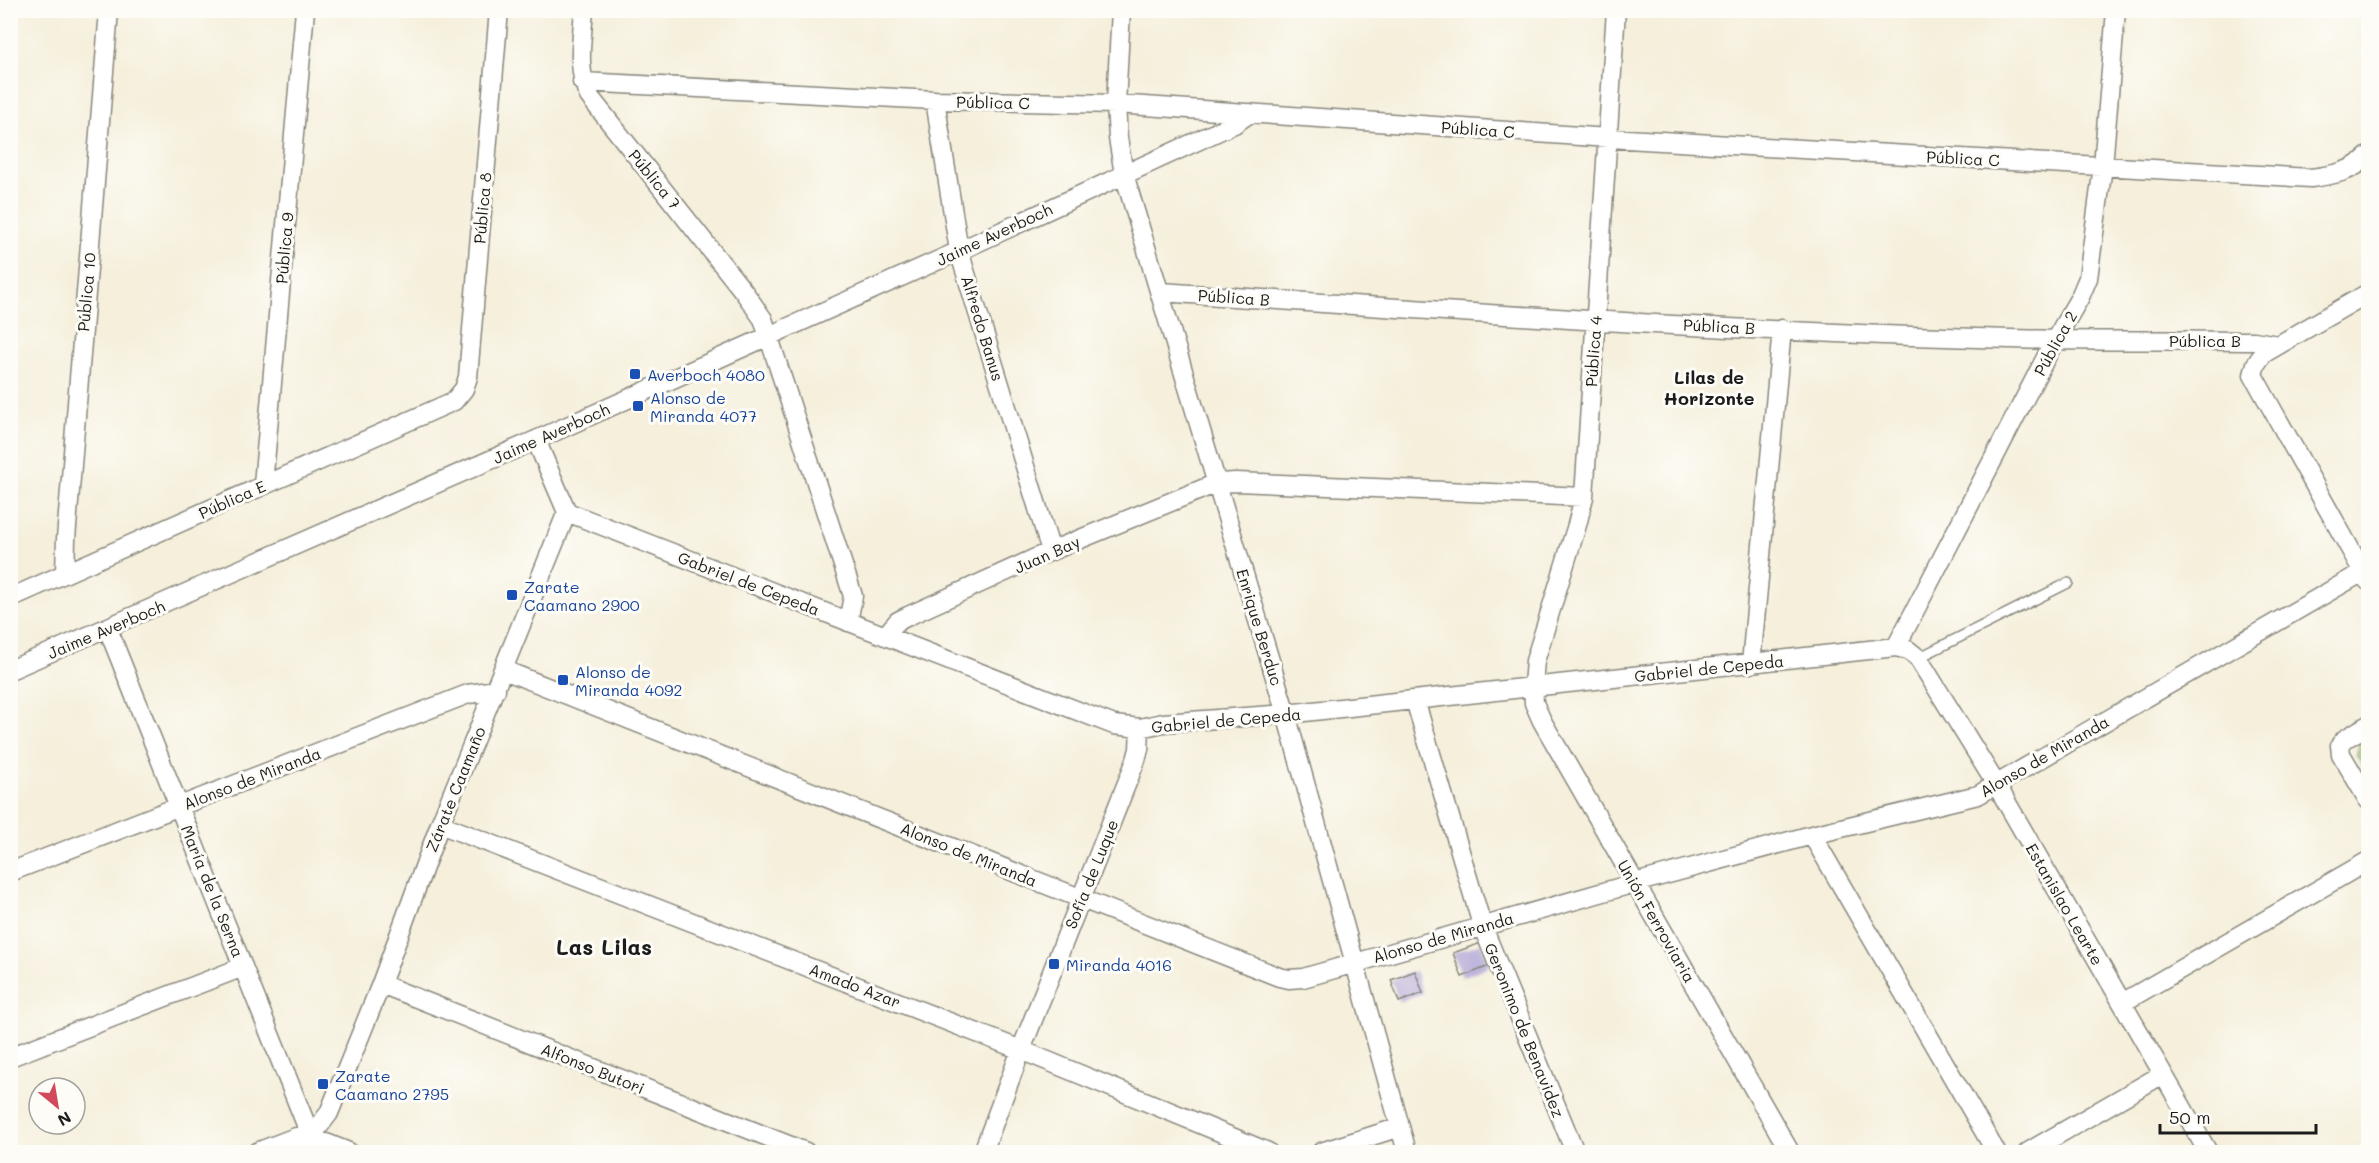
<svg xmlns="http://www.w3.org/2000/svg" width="2379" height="1163" viewBox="0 0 2379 1163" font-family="Mali,sans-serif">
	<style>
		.green { fill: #a0d282; stroke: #5e774f; stroke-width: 1.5 }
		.building { fill: #b6abd7 }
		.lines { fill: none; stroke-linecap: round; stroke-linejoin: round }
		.service-casing { stroke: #88867c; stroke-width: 12 }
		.minor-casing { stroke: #88867c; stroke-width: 21 }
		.service { stroke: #fff; stroke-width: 9 }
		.minor { stroke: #fff; stroke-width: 18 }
		.transit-dot { fill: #1a4fb4; stroke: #fdfcf7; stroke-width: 2 }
		.labels { text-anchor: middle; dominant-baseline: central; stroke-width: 6; stroke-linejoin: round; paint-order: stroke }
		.street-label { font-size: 16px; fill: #1c1c1c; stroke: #fdfcf7 }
		.transit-label { font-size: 16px; fill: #164399; stroke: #fdfcf7; text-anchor: start }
		.neighbourhood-label { font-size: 18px; font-weight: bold; fill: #1c1c1c; stroke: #fdfcf7 }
		.district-label { font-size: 22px; font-weight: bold; fill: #1c1c1c; stroke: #fdfcf7 }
	</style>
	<rect width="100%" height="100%" fill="#fdfcf7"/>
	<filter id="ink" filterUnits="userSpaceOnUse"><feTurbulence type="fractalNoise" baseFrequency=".0167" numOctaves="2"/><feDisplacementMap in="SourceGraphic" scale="12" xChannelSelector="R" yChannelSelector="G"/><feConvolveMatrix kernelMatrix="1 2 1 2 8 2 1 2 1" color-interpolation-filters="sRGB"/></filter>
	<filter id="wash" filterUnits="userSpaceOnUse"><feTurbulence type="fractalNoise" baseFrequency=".008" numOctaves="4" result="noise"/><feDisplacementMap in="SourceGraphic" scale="24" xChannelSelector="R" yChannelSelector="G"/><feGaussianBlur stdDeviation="1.35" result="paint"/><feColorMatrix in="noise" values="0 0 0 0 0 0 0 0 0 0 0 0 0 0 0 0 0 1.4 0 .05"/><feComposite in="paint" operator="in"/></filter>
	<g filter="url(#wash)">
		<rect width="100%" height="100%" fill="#f5efdb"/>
		<path class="green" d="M2368,734V774L2357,755L2360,742Z"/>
		<g id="blocks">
			<path class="building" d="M1481,943L1489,966L1462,977L1453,953Z
				M1415,971L1423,993L1399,1002L1391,980Z"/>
		</g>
	</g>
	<g filter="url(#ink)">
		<use href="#blocks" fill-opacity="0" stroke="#88867c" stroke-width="1.5"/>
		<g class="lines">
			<defs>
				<path id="service" d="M1918,658L2068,583"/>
				<path id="minor" d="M584,10C582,40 576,69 589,96L744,292L763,319L853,596L848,622
					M1121,10L1116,104L1118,138L1124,174L1286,714L1407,1152
					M1616,10L1584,497L1577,525L1535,661L1533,685L1534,703L1542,721L1790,1152
					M582,82L935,100L1116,104L1609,138L2311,178C2333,175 2352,172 2368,156
					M935,100L959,251L1051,551
					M1160,292C1459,312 1757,334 2056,340C2122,341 2188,340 2254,341L2278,345
					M2368,293L2263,354L2256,364L2253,375L2368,581
					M263,485L305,10
					M567,512L1114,725L1140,728L1163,723L1286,714L1896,647L1908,650L1918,658L1996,784L2208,1152
					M65,573L66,539L109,10
					M10,598L454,401L464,389L468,377L499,10
					M108,629L317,1152
					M885,636L898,621L908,616L1051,551L1217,483L1236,482L1584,497
					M1896,647L2055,340L2080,297L2088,278L2103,166L2116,10
					M1751,664L1782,329
					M10,670L536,440L959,251L1234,124L1250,113
					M504,670L1279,977L1289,979L1303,978L1635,883L1812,835L1978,795L2368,569
					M1415,700L1482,925L1575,1152
					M2368,725L2345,739L2340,745L2341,754L2368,800
					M440,824L1021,1050L1268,1152
					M1812,835L1996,1152
					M10,872L468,694L496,690
					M381,984L806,1152
					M2122,1003L2368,861
					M10,1057L243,967
					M311,1137L329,1113L381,984L440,824L567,512L536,440
					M257,1152L296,1137H311L349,1152
					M983,1152L1021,1050L1136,760L1139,749L1140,728
					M1321,1152L1400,1127
					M2028,1152L2163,1074"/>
			</defs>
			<use href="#service" class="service-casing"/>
			<use href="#minor" class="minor-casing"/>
			<use href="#service" class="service"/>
			<use href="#minor" class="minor"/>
		</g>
	</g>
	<g class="transit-dot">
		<rect x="629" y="368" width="12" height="12" rx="3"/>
		<rect x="632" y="400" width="12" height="12" rx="3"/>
		<rect x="506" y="589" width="12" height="12" rx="3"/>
		<rect x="557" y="674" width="12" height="12" rx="3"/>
		<rect x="1048" y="958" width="12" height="12" rx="3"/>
		<rect x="317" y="1078" width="12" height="12" rx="3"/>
	</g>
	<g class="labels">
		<g class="street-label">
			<text transform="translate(993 102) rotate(1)">Pública C</text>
			<text transform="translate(1478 129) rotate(4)">Pública C</text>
			<text transform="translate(1963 158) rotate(3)">Pública C</text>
			<text transform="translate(655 179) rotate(51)">Pública 7</text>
			<text transform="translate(482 208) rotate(-85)">Pública 8</text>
			<text transform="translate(994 234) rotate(-25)">Jaime Averboch</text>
			<text transform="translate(284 248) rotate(-85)">Pública 9</text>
			<text transform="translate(86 292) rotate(-85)">Pública 10</text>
			<text transform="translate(1234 297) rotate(4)">Pública B</text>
			<text transform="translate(1719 326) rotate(3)">Pública B</text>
			<text transform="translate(983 328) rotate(73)">Alfredo Banus</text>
			<text x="2205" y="340">Pública B</text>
			<text transform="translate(2055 343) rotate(-61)">Pública 2</text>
			<text transform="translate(1593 351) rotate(-86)">Pública 4</text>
			<text transform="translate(551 433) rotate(-24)">Jaime Averboch</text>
			<text transform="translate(232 499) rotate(-24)">Pública E</text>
			<text transform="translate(1047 554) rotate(-24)">Juan Bay</text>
			<text transform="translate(749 583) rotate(21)">Gabriel de Cepeda</text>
			<text transform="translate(1260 627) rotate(73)">Enrique Berduc</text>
			<text transform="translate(106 629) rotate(-23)">Jaime Averboch</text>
			<text transform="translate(1709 668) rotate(-6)">Gabriel de Cepeda</text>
			<text transform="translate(1226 720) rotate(-5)">Gabriel de Cepeda</text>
			<text transform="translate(2044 756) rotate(-30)">Alonso de Miranda</text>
			<text transform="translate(252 778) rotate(-21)">Alonso de Miranda</text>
			<text transform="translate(455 789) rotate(-68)">Zárate Caamaño</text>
			<text transform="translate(969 854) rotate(22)">Alonso de Miranda</text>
			<text transform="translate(1091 874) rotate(-68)">Sofía de Luque</text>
			<text transform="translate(213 891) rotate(68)">María de la Serna</text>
			<text transform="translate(2065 904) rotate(60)">Estanislao Learte</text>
			<text transform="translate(1657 921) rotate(60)">Unión Ferroviaria</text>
			<text transform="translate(1443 937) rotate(-16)">Alonso de Miranda</text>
			<text transform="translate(855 985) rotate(21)">Amado Azar</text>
			<text transform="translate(1525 1030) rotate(68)">Geronimo de Benavidez</text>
			<text transform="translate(593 1068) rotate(22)">Alfonso Butori</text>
		</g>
		<g class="transit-label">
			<text x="647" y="374">Averboch 4080</text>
			<text x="650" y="397">Alonso de<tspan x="650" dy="18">Miranda 4077</tspan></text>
			<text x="524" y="586">Zarate<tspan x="524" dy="18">Caamano 2900</tspan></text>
			<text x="575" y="671">Alonso de<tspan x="575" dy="18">Miranda 4092</tspan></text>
			<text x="1066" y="964">Miranda 4016</text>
			<text x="335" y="1075">Zarate<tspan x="335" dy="18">Caamano 2795</tspan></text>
		</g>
		<g class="neighbourhood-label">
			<text x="1709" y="377">Lilas de<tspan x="1709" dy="21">Horizonte</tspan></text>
		</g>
		<g class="district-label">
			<text x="604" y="946">Las Lilas</text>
		</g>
	</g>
	<rect width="2379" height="1163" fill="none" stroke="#fdfcf7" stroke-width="36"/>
	<g transform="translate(57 1106) rotate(150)"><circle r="28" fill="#fdfcf7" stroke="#a3a29f" stroke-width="1.5"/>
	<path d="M0-4.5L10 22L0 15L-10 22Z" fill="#d1495b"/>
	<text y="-9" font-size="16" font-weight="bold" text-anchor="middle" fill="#1c1c1c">N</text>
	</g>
	<path d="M2160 1124v9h156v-9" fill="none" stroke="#1c1c1c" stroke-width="3"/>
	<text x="2169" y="1124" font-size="18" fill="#1c1c1c" stroke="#fdfcf7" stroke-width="4.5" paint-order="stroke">50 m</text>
</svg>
